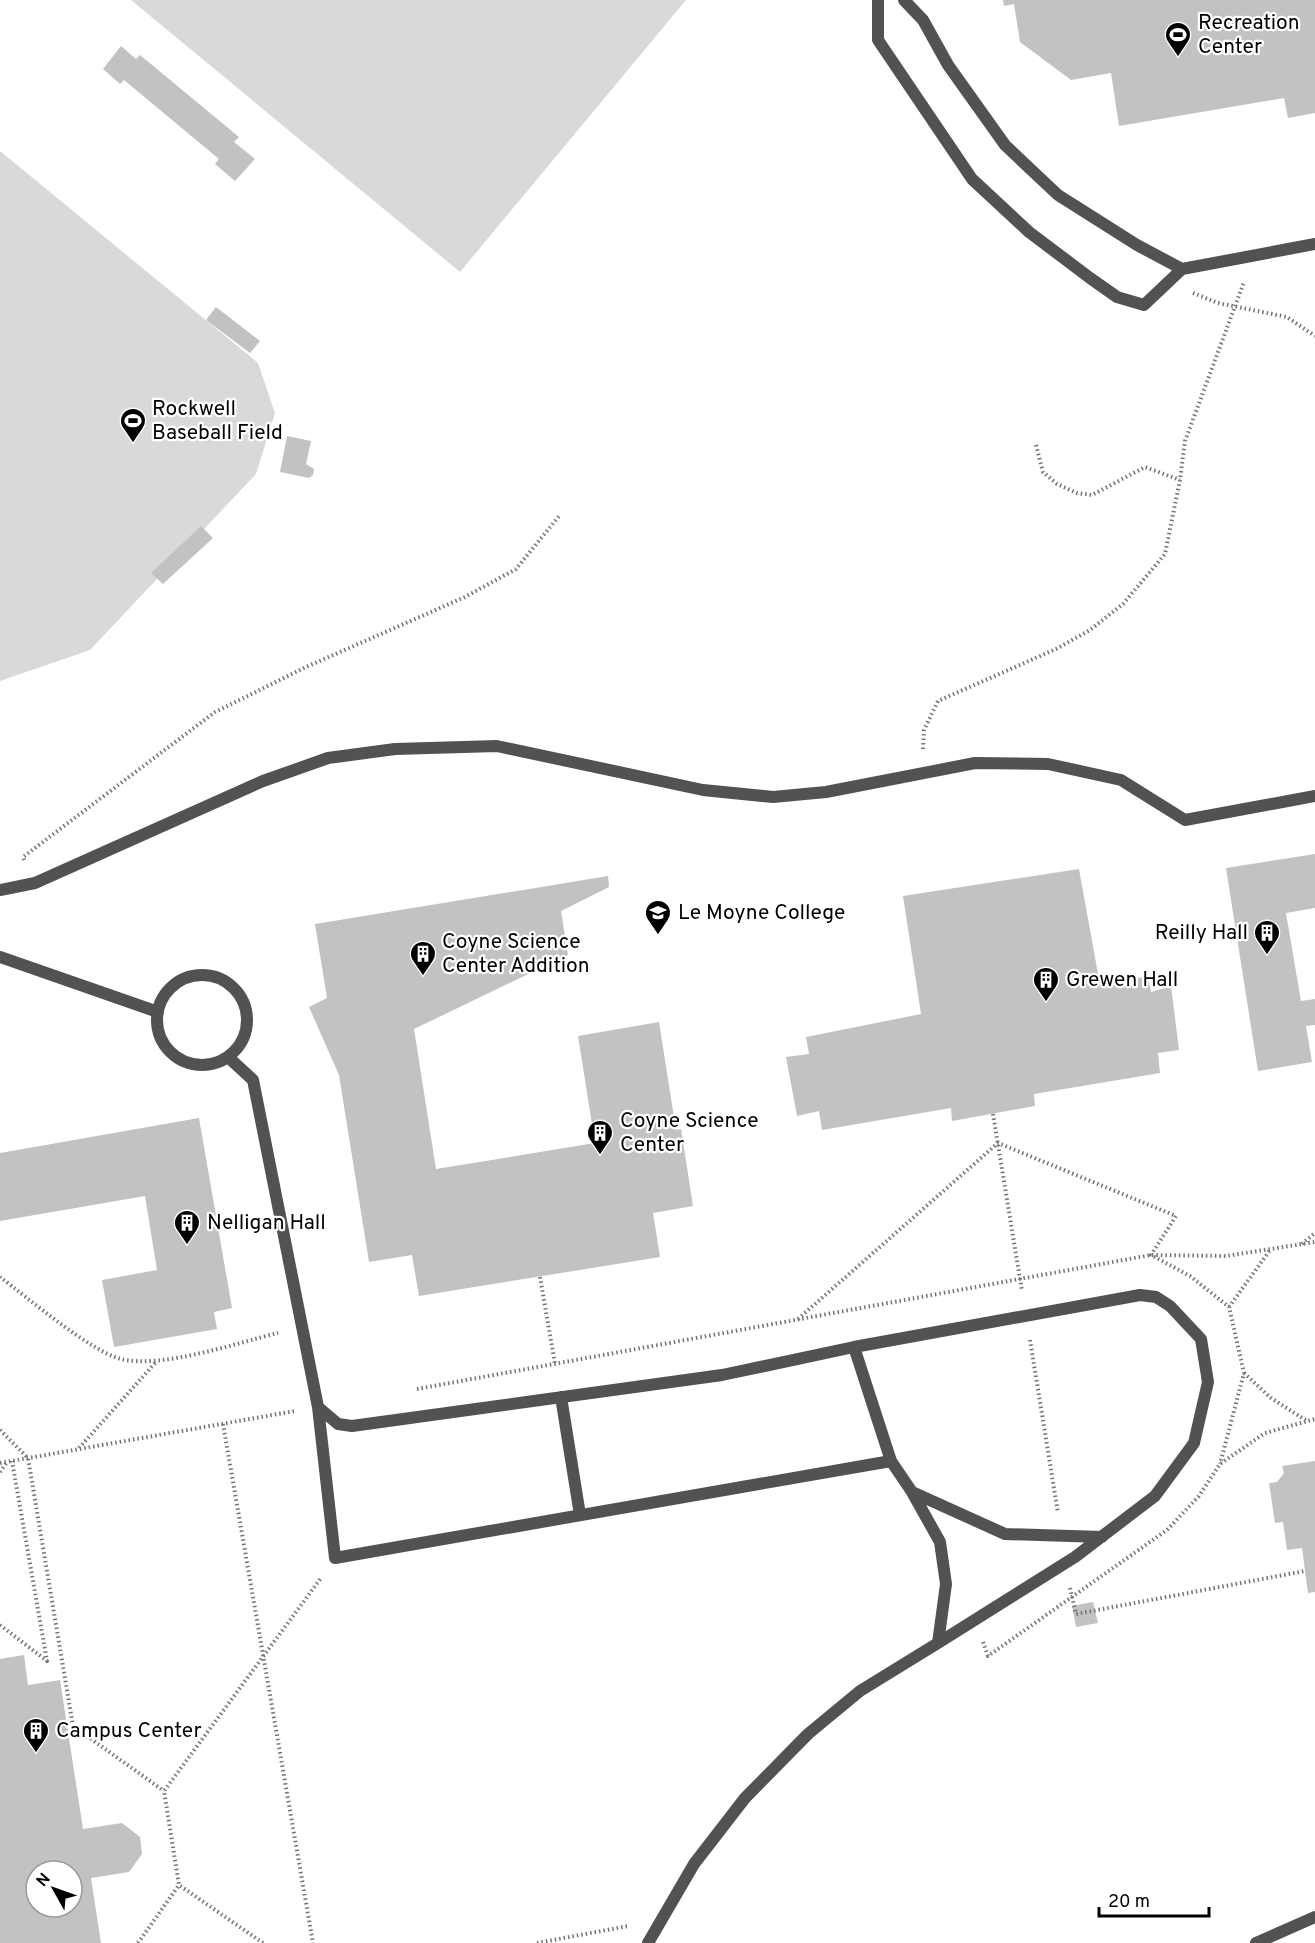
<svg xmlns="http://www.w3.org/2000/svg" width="1315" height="1943" viewBox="0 0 1315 1943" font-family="Overpass,sans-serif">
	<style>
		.green { fill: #d9d9d9 }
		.building { fill: #c2c2c2; fill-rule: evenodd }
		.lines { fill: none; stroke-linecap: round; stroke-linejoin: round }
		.path { stroke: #747474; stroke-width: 4; stroke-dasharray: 1.5 3; stroke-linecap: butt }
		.service { stroke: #525252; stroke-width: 12 }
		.minor { stroke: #525252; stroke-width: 12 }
		.labels { text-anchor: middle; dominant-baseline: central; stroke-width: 4.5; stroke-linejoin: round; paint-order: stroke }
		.poi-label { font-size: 21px; fill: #000; stroke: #fff; text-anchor: start }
	</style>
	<rect width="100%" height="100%" fill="#fff"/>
	<path class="green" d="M131,0H686L460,272Z
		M0,151L258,363L275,413L256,474L90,650L0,681Z"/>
	<path class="building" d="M1003,0H1315V113L1288,118L1284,98L1119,126L1111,73L1071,80L1020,42L1014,4L1004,6Z
		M121,46L136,59L140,55L239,137L234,142L255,159L235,181L215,164L219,159L124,80L120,84L103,69Z
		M216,307L260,341L250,353L206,320Z
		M287,436L311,441L306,464L314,469L313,475L309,478L280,472Z
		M201,526L213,538L163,584L151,573Z
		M1315,854V908L1286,913L1301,1001L1315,999V1025L1306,1026L1312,1062L1258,1071L1226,868Z
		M1079,869L1100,985L1148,976L1151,992L1171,986L1179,1050L1158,1053L1160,1073L1034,1094L1035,1106L952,1121L951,1108L822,1130L819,1111L797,1116L786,1057L809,1054L806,1037L921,1014L903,896Z
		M608,876L609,887L561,911L568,955L414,1029L436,1169L595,1143L578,1036L659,1022L676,1130L681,1129L693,1206L653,1213L660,1257L419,1296L412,1255L369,1262L339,1075L309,1007L327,998L315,924Z
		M199,1118L232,1308L214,1312L217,1329L114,1347L102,1280L157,1270L145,1196L0,1221V1153Z
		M1315,1461V1592L1308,1593L1302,1548L1287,1550L1283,1522L1275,1523L1269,1483L1277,1482L1284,1473L1282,1466Z
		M1093,1602L1098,1623L1076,1627L1072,1606Z
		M24,1655L28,1685L60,1680L83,1829L122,1823L140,1837L142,1854L129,1872L91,1878L101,1943H0V1659ZM36,1871H72V1907H36Z"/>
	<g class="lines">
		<path class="path" d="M1193,293L1218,303L1287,317L1315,336
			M1036,445L1043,472L1057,484L1077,493L1092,495L1145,467L1180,480
			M923,749L924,730L938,701L1056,649L1090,630L1123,604L1165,554L1180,480L1185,441L1244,282
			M24,860L23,857L215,712L306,667L465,597L516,569L560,515
			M993,1114L1022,1291
			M1302,1244L1315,1233
			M0,1277C28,1298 90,1351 121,1359C162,1369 236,1343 278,1333
			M540,1277L555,1364
			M1229,1307L1270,1250
			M798,1319L998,1143L1176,1216L1151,1255L1190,1276L1229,1307L1244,1373L1220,1464
			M1030,1340L1058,1513
			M1244,1373L1271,1398L1307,1421
			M417,1389L1151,1255L1226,1256L1315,1242
			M223,1424L313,1943
			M0,1430L28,1458L73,1726L164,1791
			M79,1448L156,1362
			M0,1463L295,1411
			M0,1472L7,1462
			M1070,1588L1076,1614L1305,1571
			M0,1625L47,1661L12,1461
			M983,1642L988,1656L1167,1530L1199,1496L1220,1464L1265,1433L1315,1419
			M138,1943L179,1885
			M263,1943L179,1885L164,1791L321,1578
			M537,1943L628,1926"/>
		<path class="service" d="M878,0V40L972,179L1029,232L1090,278L1117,297L1144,305L1182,269L1315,244
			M904,0L923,20L948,65L1005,145L1058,195L1137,245L1182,269
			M0,890L35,883L263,781L328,758L395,749L497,746L703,790L773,797L826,792L975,763L1048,764L1121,780L1185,820L1315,796
			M0,957L158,1012
			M157 1020a45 45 0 1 1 90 0a45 45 0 1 1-90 0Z
			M228,1057L253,1080L318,1407L335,1558L891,1461
			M561,1397L580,1515
			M318,1407L338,1424L352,1426L722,1375L854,1347L1140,1295L1156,1297L1170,1306L1201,1339L1208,1382L1194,1443L1155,1496L1075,1557L938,1643
			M912,1492L1005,1534L1102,1537
			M648,1943L694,1864L745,1798L808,1734L860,1691L938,1643L946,1584L940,1542L912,1492L891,1461L854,1347"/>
		<path class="minor" d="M1256,1943L1315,1917"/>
	</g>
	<defs>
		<symbol id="stadium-pin" viewBox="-11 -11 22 30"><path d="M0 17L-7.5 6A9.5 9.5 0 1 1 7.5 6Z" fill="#000" stroke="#fff"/><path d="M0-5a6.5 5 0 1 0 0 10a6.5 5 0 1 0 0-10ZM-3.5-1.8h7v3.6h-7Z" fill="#fff"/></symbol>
		<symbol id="university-pin" viewBox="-11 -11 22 30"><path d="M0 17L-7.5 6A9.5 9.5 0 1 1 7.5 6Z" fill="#000" stroke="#fff"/><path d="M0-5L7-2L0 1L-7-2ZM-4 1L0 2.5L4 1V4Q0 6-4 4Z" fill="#fff"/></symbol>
		<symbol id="building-pin" viewBox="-11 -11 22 30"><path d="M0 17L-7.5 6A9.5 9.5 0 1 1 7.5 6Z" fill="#000" stroke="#fff"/><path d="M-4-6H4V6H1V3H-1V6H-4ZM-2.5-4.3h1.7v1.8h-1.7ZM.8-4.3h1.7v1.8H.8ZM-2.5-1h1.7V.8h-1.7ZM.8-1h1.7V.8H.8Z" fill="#fff"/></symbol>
	</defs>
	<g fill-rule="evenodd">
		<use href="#stadium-pin" x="1163" y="20" width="30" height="40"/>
		<use href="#stadium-pin" x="118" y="406" width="30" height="40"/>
		<use href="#university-pin" x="643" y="898" width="30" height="40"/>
		<use href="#building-pin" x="1252" y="918" width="30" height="40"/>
		<use href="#building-pin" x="408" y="939" width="30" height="40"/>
		<use href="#building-pin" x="1031" y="965" width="30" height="40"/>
		<use href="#building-pin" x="585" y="1118" width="30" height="40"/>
		<use href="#building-pin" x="172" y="1208" width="30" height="40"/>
		<use href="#building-pin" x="21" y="1716" width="30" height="40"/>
	</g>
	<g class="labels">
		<g class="poi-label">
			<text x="1198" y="23">Recreation<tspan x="1198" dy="24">Center</tspan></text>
			<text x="152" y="409">Rockwell<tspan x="152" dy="24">Baseball Field</tspan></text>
			<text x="678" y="913">Le Moyne College</text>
			<text x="1248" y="933" text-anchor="end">Reilly Hall</text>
			<text x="442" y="942">Coyne Science<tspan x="442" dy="24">Center Addition</tspan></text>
			<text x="1066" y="980">Grewen Hall</text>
			<text x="620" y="1121">Coyne Science<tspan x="620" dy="24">Center</tspan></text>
			<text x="207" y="1223">Nelligan Hall</text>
			<text x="56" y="1731">Campus Center</text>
		</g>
	</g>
	<g transform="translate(54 1889) rotate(310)"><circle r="28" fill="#ffffff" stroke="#999999" stroke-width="1.5"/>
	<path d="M0-4.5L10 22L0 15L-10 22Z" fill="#000000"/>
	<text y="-9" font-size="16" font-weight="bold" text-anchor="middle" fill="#000000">N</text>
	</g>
	<path d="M1099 1907v9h110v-9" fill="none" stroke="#000000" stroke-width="3"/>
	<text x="1108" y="1907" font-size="18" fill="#000000" stroke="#ffffff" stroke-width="4.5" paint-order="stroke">20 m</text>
</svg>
